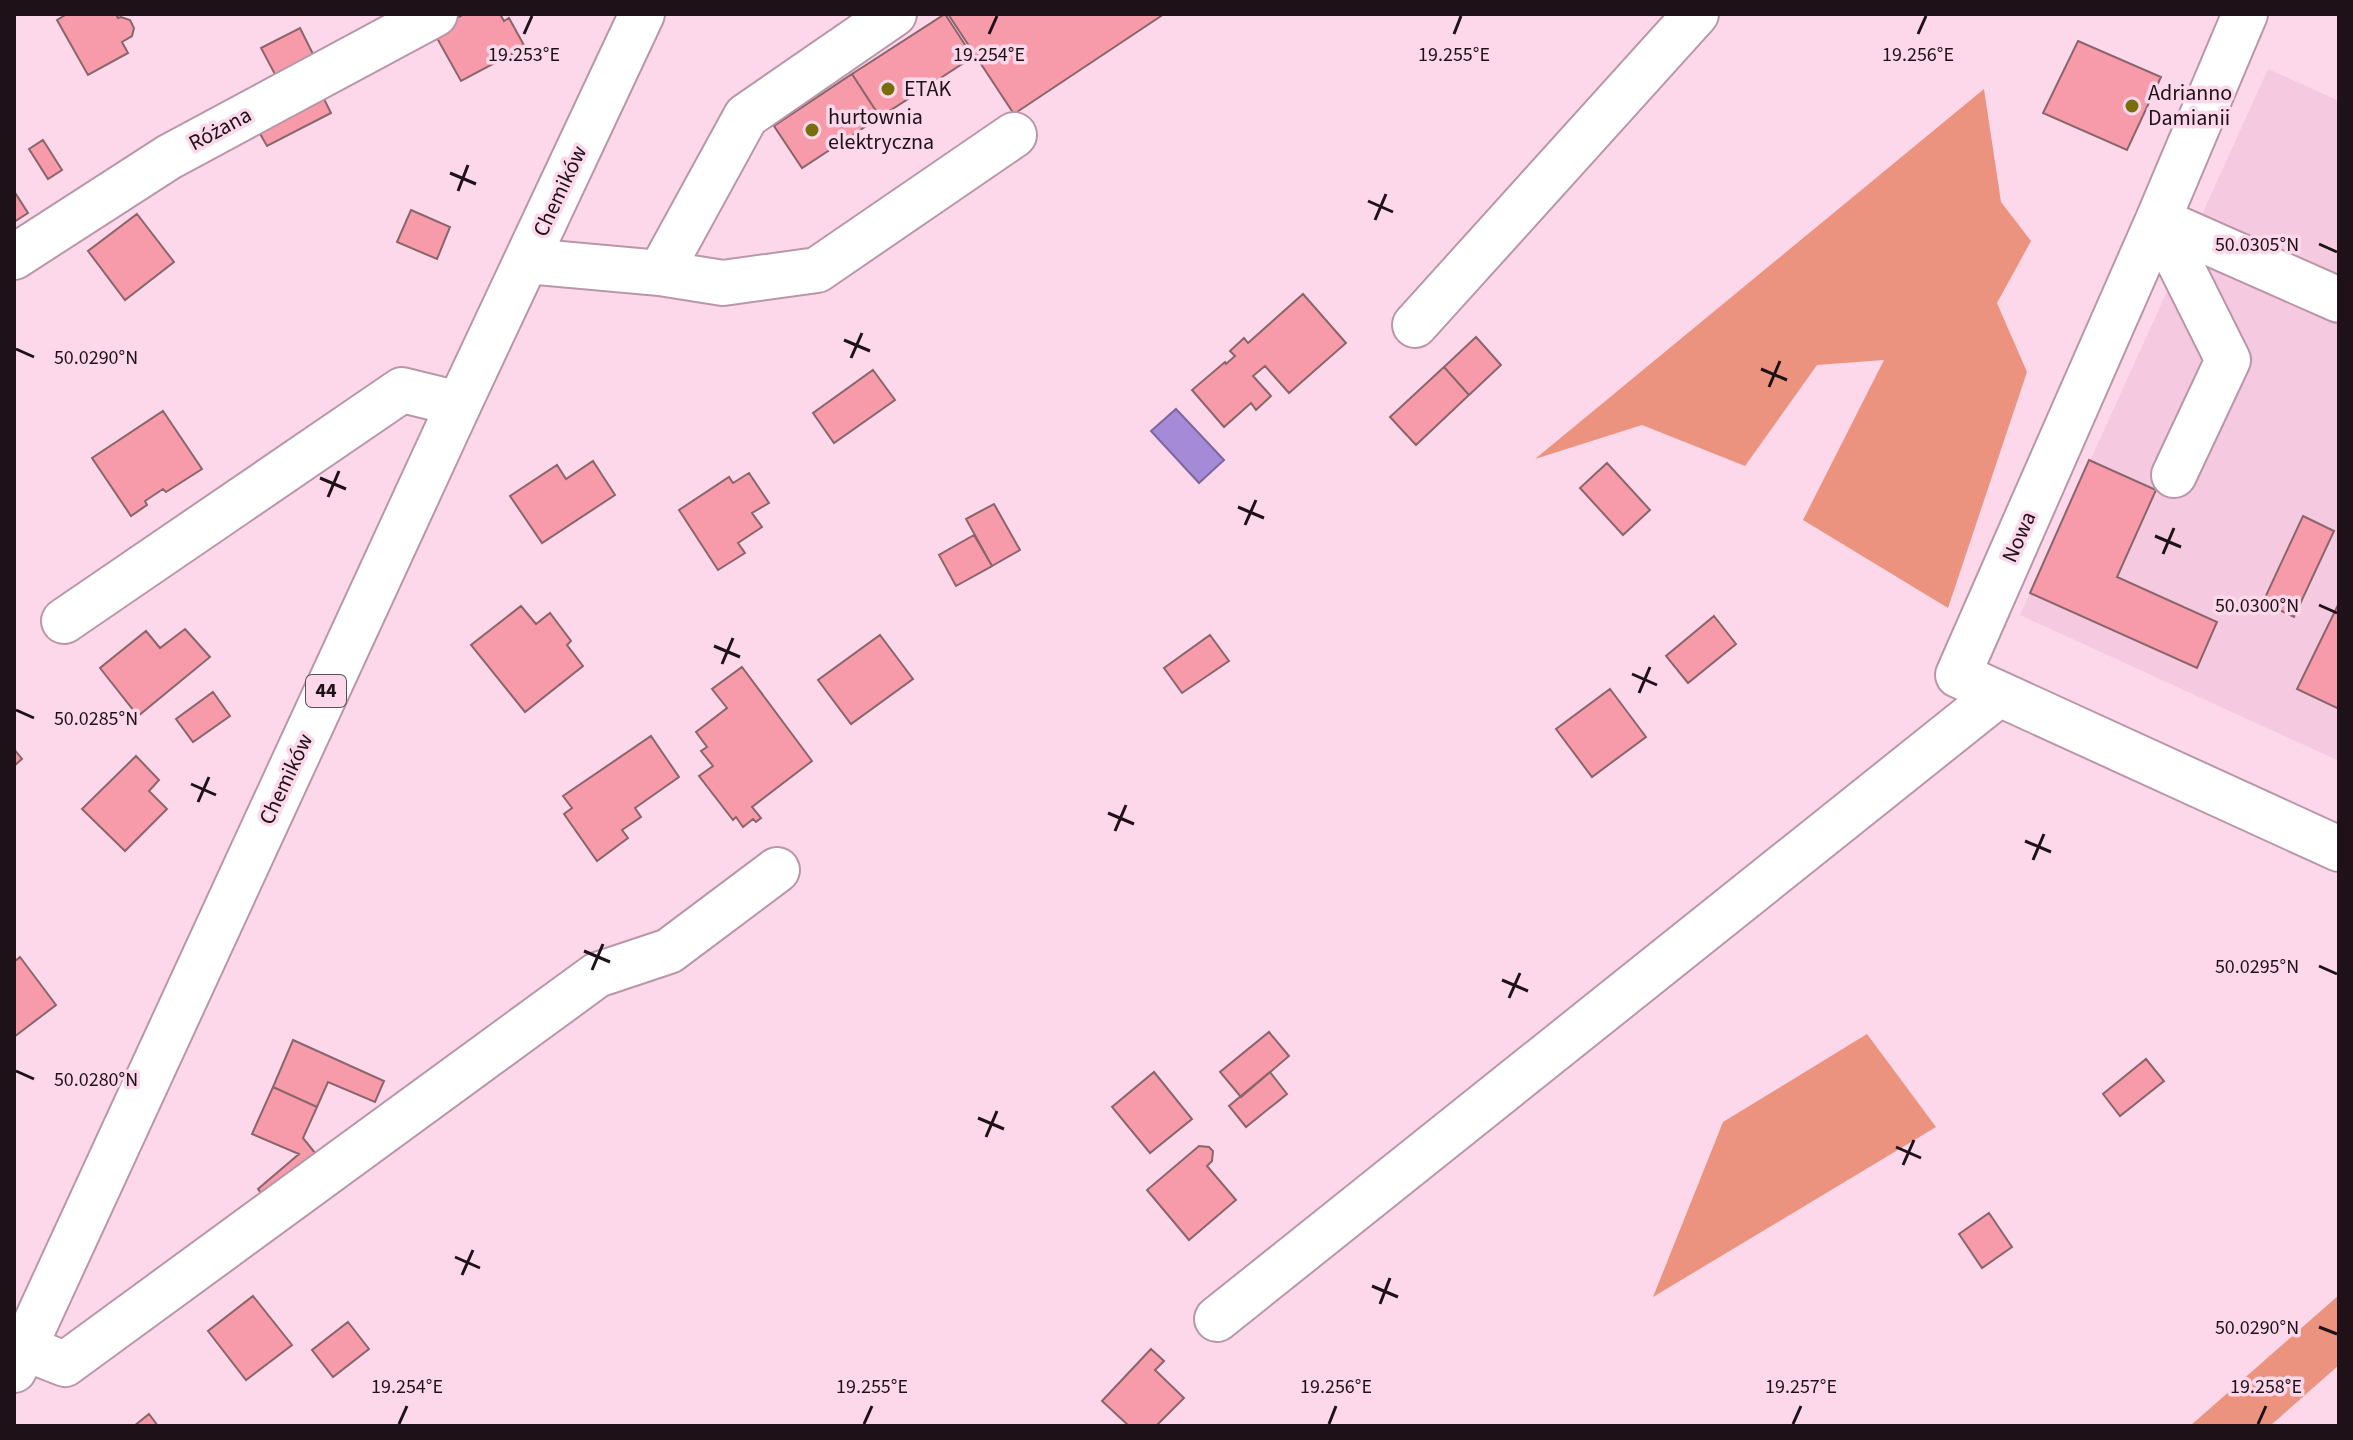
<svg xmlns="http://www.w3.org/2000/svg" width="2353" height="1440" viewBox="0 0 2353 1440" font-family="'Source Sans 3',sans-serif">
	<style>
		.built { fill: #f5cae0 }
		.forest { fill: #ec937f }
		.water { fill: #a58bd7; stroke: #7c679e; stroke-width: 2 }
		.building { fill: #f79aa9; stroke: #8a666b; stroke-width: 2 }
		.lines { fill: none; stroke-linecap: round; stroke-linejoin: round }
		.minor-casing { stroke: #b997a8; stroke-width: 48 }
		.major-casing { stroke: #b997a8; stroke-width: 48 }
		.minor { stroke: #fff; stroke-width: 44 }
		.major { stroke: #fff; stroke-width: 44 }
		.ticks { fill: none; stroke: #1e1218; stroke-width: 3 }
		.poi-dot { fill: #776e0c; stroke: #fdd8eb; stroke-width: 3 }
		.labels { text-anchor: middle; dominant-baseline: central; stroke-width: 7; stroke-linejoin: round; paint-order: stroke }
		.shield { fill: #fdd8eb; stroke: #614d57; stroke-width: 2 }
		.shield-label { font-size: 20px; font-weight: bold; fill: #1e1218 }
		.poi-label { font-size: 22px; fill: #1e1218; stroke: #fdd8eb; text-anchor: start }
		.street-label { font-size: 22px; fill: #1e1218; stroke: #fdd8eb }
		.ticks-label { font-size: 20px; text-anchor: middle; fill: #1e1218; stroke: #fdd8eb; stroke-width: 7; stroke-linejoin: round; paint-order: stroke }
	</style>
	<rect width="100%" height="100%" fill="#fdd8eb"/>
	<path class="built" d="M2268,69L2339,101V761L2020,615Z"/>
	<path class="forest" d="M1984,89L2001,202L2031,241L1997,303L2027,372L1948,608L1803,520L1884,360L1817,365L1745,466L1642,425L1535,459Z
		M1867,1034L1936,1127L1653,1297L1723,1122Z
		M2339,1295V1365L2270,1426H2190Z"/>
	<path class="water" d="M1176,409L1224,460L1199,483L1151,431Z"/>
	<path class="building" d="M67,14H116L118,18L121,17L130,20L134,28L132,36L122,42L128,53L88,75L57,20Z
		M464,14H500L504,21L509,18L525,47L461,81L433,31Z
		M945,14L973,57L880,117L852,74Z
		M948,14H1164L1014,114Z
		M300,28L316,60L278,80L261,48Z
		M2078,41L2161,77L2127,150L2043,113Z
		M852,74L880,117L802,168L774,126Z
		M320,91L331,113L267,146L255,125Z
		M43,140L62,170L48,179L29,149Z
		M14,191L28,213L14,222Z
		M411,210L450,227L437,259L397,242Z
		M137,214L174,262L125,300L88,251Z
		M1303,294L1346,343L1289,393L1265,366L1253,376L1271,396L1256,410L1251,403L1224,427L1192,390L1225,362L1226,364L1235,356L1230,351L1244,338L1248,343Z
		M1476,337L1501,365L1469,395L1444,367Z
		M1444,367L1469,395L1416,445L1390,417Z
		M873,370L895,400L834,443L813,413Z
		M163,411L202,469L166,492L163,489L145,501L147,505L131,516L92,458Z
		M2089,460L2156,490L2117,577L2217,622L2197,668L2030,593Z
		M593,461L615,495L542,543L510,496L557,465L566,479Z
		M1607,463L1650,510L1623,535L1580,488Z
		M749,473L769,503L752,513L762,527L738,543L745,553L718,570L679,510L729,477L733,483Z
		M994,504L1020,550L992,566L966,519Z
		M2303,516L2334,531L2294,617L2263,602Z
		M974,535L992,566L956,586L939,555Z
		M2339,603V709L2297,689Z
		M521,606L536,624L550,613L571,641L567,645L583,666L525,712L471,645Z
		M1714,616L1736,644L1688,683L1666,656Z
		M185,629L210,657L138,716L100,668L146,631L160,648Z
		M880,635L913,679L851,724L818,680Z
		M1210,635L1229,661L1182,693L1164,668Z
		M742,667L812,761L752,807L761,818L756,822L753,819L743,827L736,817L733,820L699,776L713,766L701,751L707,747L696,732L727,708L712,689Z
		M1610,689L1646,737L1592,777L1556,729Z
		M213,692L230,716L193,742L176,719Z
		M651,736L679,777L635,808L641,817L622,830L628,838L597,861L564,814L572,808L563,796Z
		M14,749L22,759L14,766Z
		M136,756L159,780L149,791L167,809L125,851L82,809Z
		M20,957L56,1005L14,1037V962Z
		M1269,1032L1289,1056L1241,1097L1220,1072Z
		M293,1040L384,1081L375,1102L328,1082L317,1107L273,1087Z
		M2146,1059L2164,1081L2120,1116L2103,1094Z
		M1154,1072L1192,1119L1150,1153L1112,1107Z
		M1270,1072L1287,1094L1246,1127L1229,1106Z
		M273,1087L317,1107L303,1138L324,1164L270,1206L258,1189L299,1154L252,1134Z
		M1199,1146L1209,1147L1213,1151L1212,1161L1207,1166L1236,1200L1189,1240L1147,1190Z
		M1989,1213L2012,1247L1982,1268L1959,1234Z
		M253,1296L292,1345L246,1380L208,1331Z
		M348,1322L369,1349L333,1377L312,1350Z
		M1151,1349L1164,1361L1155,1370L1184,1398L1156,1426H1129L1102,1401Z
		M149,1414L158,1426H134Z"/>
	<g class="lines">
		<defs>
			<path id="minor" d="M2245,14L2158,220L1958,675L2339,849
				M2158,220L2228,360L2174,475
				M2158,220L2339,300
				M14,257L169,157L435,14
				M527,261L660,273L746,116L894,14
				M660,273L723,283L817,270L1014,135
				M1415,325L1696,14
				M64,621L402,390L459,404
				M1217,1319L1999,694
				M24,1348L65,1364L597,975L669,951L777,870"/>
			<path id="major" d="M14,1370L459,404L642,14"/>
		</defs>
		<use href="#minor" class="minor-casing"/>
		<use href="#major" class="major-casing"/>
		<use href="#minor" class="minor"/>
		<use href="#major" class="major"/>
	</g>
	<path class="ticks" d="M524,34L532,16M989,34L997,16M1454,34L1461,16M1918,34L1926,16M450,173L476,184M458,191L468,165M1368,201L1393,212M1375,220L1386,194M2319,244L2337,252M844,340L870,351M16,349L34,357M851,358L862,333M1761,369L1787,380M1769,387L1780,361M320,478L346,489M328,497L339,471M1238,507L1264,518M1245,525L1256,500M2155,536L2181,547M2163,554L2174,528M2319,605L2337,613M714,646L740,657M722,664L733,638M1632,674L1657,685M1639,693L1650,667M16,710L34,718M191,784L216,795M198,802L209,777M1108,813L1134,824M1115,831L1126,805M2025,841L2051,852M2033,860L2044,834M584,951L610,962M2319,966L2337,974M592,970L603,944M1502,980L1528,991M1509,998L1520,973M16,1071L34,1079M978,1118L1004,1129M986,1137L997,1111M1896,1147L1921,1158M1903,1165L1914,1140M455,1257L480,1268M462,1275L473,1250M1372,1286L1398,1297M1380,1304L1390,1278M2319,1327L2337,1334M399,1424L407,1406M864,1424L872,1406M1329,1424L1336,1406M1793,1424L1801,1406M2258,1424L2266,1406"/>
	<g class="poi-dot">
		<circle cx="888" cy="89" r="8"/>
		<circle cx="2132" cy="106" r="8"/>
		<circle cx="812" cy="130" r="8"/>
	</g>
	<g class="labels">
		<rect class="shield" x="306" y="675" width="40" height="32" rx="6"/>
		<g class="shield-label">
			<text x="326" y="691">44</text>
		</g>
		<g class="poi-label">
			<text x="904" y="89">ETAK</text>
			<text x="2148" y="93">Adrianno<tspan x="2148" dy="25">Damianii</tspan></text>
			<text x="828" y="117">hurtownia<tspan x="828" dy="25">elektryczna</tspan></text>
		</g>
		<g class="street-label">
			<text transform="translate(220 129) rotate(-28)">Różana</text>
			<text transform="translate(560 191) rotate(-65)">Chemików</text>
			<text transform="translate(2019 537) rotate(-66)">Nowa</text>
			<text transform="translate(286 779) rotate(-65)">Chemików</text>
		</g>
	</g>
	<g class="ticks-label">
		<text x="524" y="61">19.253°E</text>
		<text x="989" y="61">19.254°E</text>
		<text x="1454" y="61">19.255°E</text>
		<text x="1918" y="61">19.256°E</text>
		<text x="2257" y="251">50.0305°N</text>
		<text x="96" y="364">50.0290°N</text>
		<text x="2257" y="612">50.0300°N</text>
		<text x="96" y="725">50.0285°N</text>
		<text x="2257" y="973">50.0295°N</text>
		<text x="96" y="1086">50.0280°N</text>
		<text x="2257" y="1334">50.0290°N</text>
		<text x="407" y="1393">19.254°E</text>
		<text x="872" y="1393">19.255°E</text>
		<text x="1336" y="1393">19.256°E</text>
		<text x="1801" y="1393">19.257°E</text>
		<text x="2266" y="1393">19.258°E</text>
	</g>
	<rect width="2353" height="1440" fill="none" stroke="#1e1218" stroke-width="32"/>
</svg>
